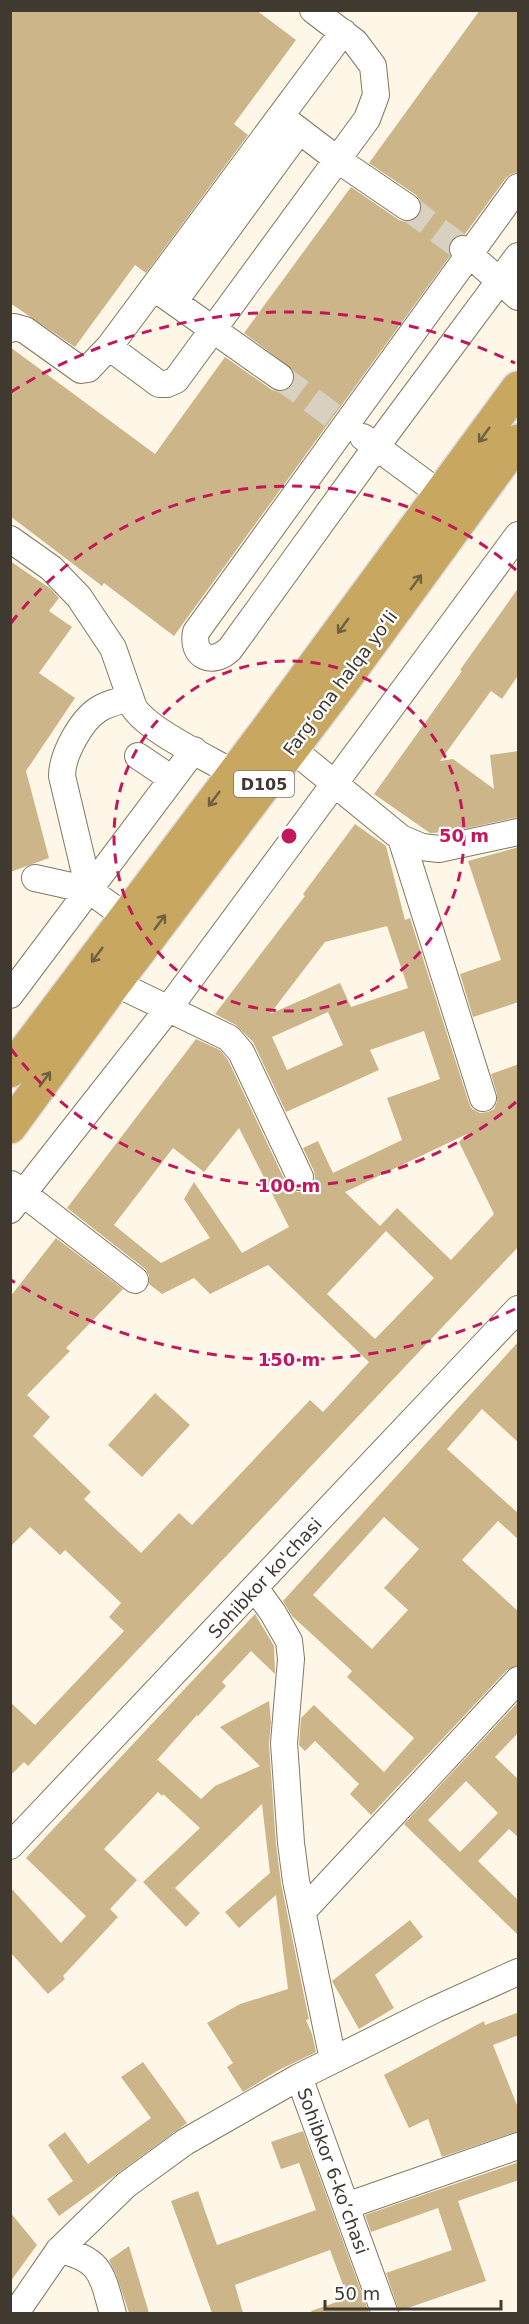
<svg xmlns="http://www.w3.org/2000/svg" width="529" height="2324" viewBox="0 0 529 2324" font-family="'DejaVu Sans',sans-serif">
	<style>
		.building { fill: #ccb588; fill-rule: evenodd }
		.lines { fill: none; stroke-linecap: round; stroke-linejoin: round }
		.minor-tunnel { stroke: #d8d1c2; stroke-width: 26; stroke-dasharray: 26 13; stroke-linecap: butt }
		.minor-casing { stroke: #837760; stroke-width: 28 }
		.highway-casing { stroke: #dcdbda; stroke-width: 36 }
		.minor { stroke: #fff; stroke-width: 26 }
		.highway { stroke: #c8a760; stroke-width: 33 }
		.oneway { stroke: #6f6040 }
		.ring { fill: none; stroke: #c2185b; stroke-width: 3; stroke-dasharray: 10 8 }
		.labels { text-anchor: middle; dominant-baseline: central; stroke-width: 4.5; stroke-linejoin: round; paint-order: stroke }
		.shield { fill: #fff; stroke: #79746d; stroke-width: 1.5 }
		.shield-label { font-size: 16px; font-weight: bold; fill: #3f392f }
		.street-label { font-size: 18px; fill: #3f392f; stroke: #fff }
		.centre { fill: #c2185b; stroke: #fff; stroke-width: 3 }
		.ring-label { font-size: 18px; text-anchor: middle; font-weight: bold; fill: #c2185b; stroke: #fff; stroke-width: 4.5; stroke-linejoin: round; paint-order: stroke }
	</style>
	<rect width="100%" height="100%" fill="#fef7e7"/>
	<path class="building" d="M10,10H256L296,40L234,124L248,135L146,273L135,265L75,347L10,303Z
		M480,10H519V172L511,174L506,178L465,234L458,235L451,240L448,247L450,256L174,636L104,583L102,586L10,516V347L155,454L225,357L272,390L279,392L287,390L293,385L295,379L293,370L244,333L351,187L399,220L406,222L413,221L419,216L422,208L420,200L416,195L369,163Z
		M10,561L51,589L59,598L49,611L72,627L39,673L75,698L26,771L49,858L10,872Z
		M519,587V674L502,699L491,691L440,761L453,759L494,789L490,755L519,751V817L449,832L430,833L374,794L462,671L460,670Z
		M355,824L386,846L405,920L410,918L469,1103L472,1109L480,1113L488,1112L494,1109L497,1102V1094L491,1074L519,1064V1246L28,1766L24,1762L10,1776V1702L35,1725L124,1631L109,1617L121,1603L65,1550L60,1555L30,1527L10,1547V1297L56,1238L123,1289L66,1348L70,1351L27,1395L50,1417L33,1436L91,1492L84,1499L141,1553L179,1513L192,1525L310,1400L323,1412L369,1362L268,1265L210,1294L194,1278L162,1294L149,1284V1275L144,1268L67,1208L196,1039L220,1050L228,1060L286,1183L292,1190L298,1192L306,1191L313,1185L315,1178L314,1171L303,1148L318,1141L333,1173L402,1140L387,1098L440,1079L424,1031L370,1050L379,1070L286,1112L253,1042L236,1025L215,1014L305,896L303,894ZM387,926L408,988L351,1007L340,983L270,1014L325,942ZM328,1012L343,1045L287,1070L272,1037ZM239,1128L289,1227L242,1253L194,1182L184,1199L210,1238L161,1263L114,1225L173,1148L204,1172ZM467,1134L459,1142L494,1214L451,1260L397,1208L380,1226L345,1192ZM386,1231L434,1278L375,1339L327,1294Z
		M519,847V1002L473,1017L460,974L501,960L468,861Z
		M519,1341V1443L482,1409L447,1449L519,1514V1540L498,1521L462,1560L519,1612V1665L507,1670L371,1815L350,1794L359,1784L315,1741L305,1751L299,1745L301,1718L314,1705L384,1772L414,1738L347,1677L352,1671L292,1616L283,1601ZM384,1517L419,1549L384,1588L408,1610L372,1649L313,1595Z
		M155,1393L190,1425L142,1477L108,1445Z
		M255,1614L274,1646L275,1674L251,1651L222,1682L226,1686L198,1716L197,1715L156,1761L158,1760L201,1799L215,1786L260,1766L220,1727L269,1701L271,1722L269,1744L276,1844L281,1883L308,2015L309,2019L306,2020L312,2034L316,2052L277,2071L243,2092L227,2067L233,2063L207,2023L240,2004L288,1989L276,1895L239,1928L225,1912L270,1873L262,1804L175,1888L200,1913L186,1927L143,1882L200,1828L163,1794L162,1796L158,1792L104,1849L137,1880L110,1909L118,1917L63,1976L65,1979L48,1994L10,1952V1887L61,1943L86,1916L26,1858Z
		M519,1701V1732L495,1757L519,1780V1838L509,1829L478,1861L519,1901V1936L404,1824ZM466,1781L498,1813L460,1852L428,1820Z
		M410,1920L423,1937L375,1975L394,2008L359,2029L332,1981Z
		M519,2012V2035L493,2045L519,2110V2131L442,2157L428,2119L409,2128L384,2075L484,2021L485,2025Z
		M143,2062L187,2123L59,2216L47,2199L73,2181L48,2145L65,2132L88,2164L151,2118L121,2077Z
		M303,2131L369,2313H312L311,2311L348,2298L330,2250L235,2285L243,2313H212L171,2201L198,2191L217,2245L316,2210L299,2163L281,2169L271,2142Z
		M519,2162V2180L458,2201L486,2281L399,2311L386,2273L452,2250L438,2208L371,2232L365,2215Z
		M10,2212L37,2245L10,2282Z
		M129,2246L149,2313H129L116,2274L109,2260Z"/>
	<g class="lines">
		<path class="minor-tunnel" d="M407,207L463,249
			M280,377L336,418"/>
		<defs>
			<path id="minor" d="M288,122L338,160L407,207
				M518,187L196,632C191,657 213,666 230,649L376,447L518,256
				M463,249L518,297
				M160,292L280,377
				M174,302L299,131
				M10,329L14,327L25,330L81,370L88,369L109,347L159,384H167L176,380L367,119L376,95L373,66L355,42L313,10
				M109,347L343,32
				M363,437L440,494
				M10,539L51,568L79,597L113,648L134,708C151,732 206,757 233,773
				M291,748L401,838L422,847L439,849L518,832
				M138,756L172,779
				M401,838L483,1098
				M35,878L89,890
				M126,917L89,890L62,776C62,755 81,720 99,709C108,703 120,701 130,698
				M115,983L229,1038L241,1052L300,1177
				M10,995L194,750
				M11,1184L135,1280
				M10,1210L168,1009L518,535
				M255,1588L273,1613L289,1641L291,1659L284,1743L291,1843L296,1881L333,2060
				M10,1846L518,1309
				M303,1911L518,1680
				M299,2077L436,2009L518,1972
				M346,2206L518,2146
				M59,2250C102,2259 102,2275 113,2314
				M15,2314L59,2250L126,2185L185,2142L299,2077L385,2314"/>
			<path id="highway" d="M10,1071L269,727L518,388
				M10,1127L115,983L344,680L518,441"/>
		</defs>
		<use href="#minor" class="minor-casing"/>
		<use href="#highway" class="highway-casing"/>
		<use href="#minor" class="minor"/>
		<use href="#highway" class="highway"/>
	</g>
	<defs><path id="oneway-shaft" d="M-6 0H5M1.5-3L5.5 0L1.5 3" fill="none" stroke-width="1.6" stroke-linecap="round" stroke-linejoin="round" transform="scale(1.5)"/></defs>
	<g class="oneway">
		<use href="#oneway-shaft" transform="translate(484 435) rotate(126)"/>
		<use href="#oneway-shaft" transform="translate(416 582) rotate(-54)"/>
		<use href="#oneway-shaft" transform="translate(343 626) rotate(126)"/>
		<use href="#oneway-shaft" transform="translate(214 799) rotate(127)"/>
		<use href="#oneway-shaft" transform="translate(160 922) rotate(-53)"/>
		<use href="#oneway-shaft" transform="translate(97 955) rotate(127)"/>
		<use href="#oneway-shaft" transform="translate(45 1079) rotate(-54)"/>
	</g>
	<g class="ring">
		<circle cx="289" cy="836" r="175"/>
		<path d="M516 1102A350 350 0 0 1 11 1049M11 623A350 350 0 0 1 516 570"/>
		<path d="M515 1309A524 524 0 0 1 11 1280M11 392A524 524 0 0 1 515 363"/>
	</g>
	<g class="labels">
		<rect class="shield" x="234" y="771" width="60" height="26" rx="4.5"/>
		<g class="shield-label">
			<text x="264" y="784">D105</text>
		</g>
		<g class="street-label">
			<text transform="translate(340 683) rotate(-53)">Farg‘ona halqa yo‘li</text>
			<text transform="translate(265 1578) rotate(-47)">Sohibkor ko'chasi</text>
			<text transform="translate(333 2171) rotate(70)">Sohibkor 6-koʼchasi</text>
		</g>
	</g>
	<circle cx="289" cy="836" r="9" class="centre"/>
	<g class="ring-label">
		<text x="464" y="842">50 m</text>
		<text x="289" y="1192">100 m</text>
		<text x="289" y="1366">150 m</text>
	</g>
	<rect width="529" height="2324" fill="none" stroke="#3f392f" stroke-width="24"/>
	<path d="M325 2300v9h176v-9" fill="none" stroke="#3f392f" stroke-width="3"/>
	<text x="334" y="2300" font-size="18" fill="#3f392f" stroke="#ffffff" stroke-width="4.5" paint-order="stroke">50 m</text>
</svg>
